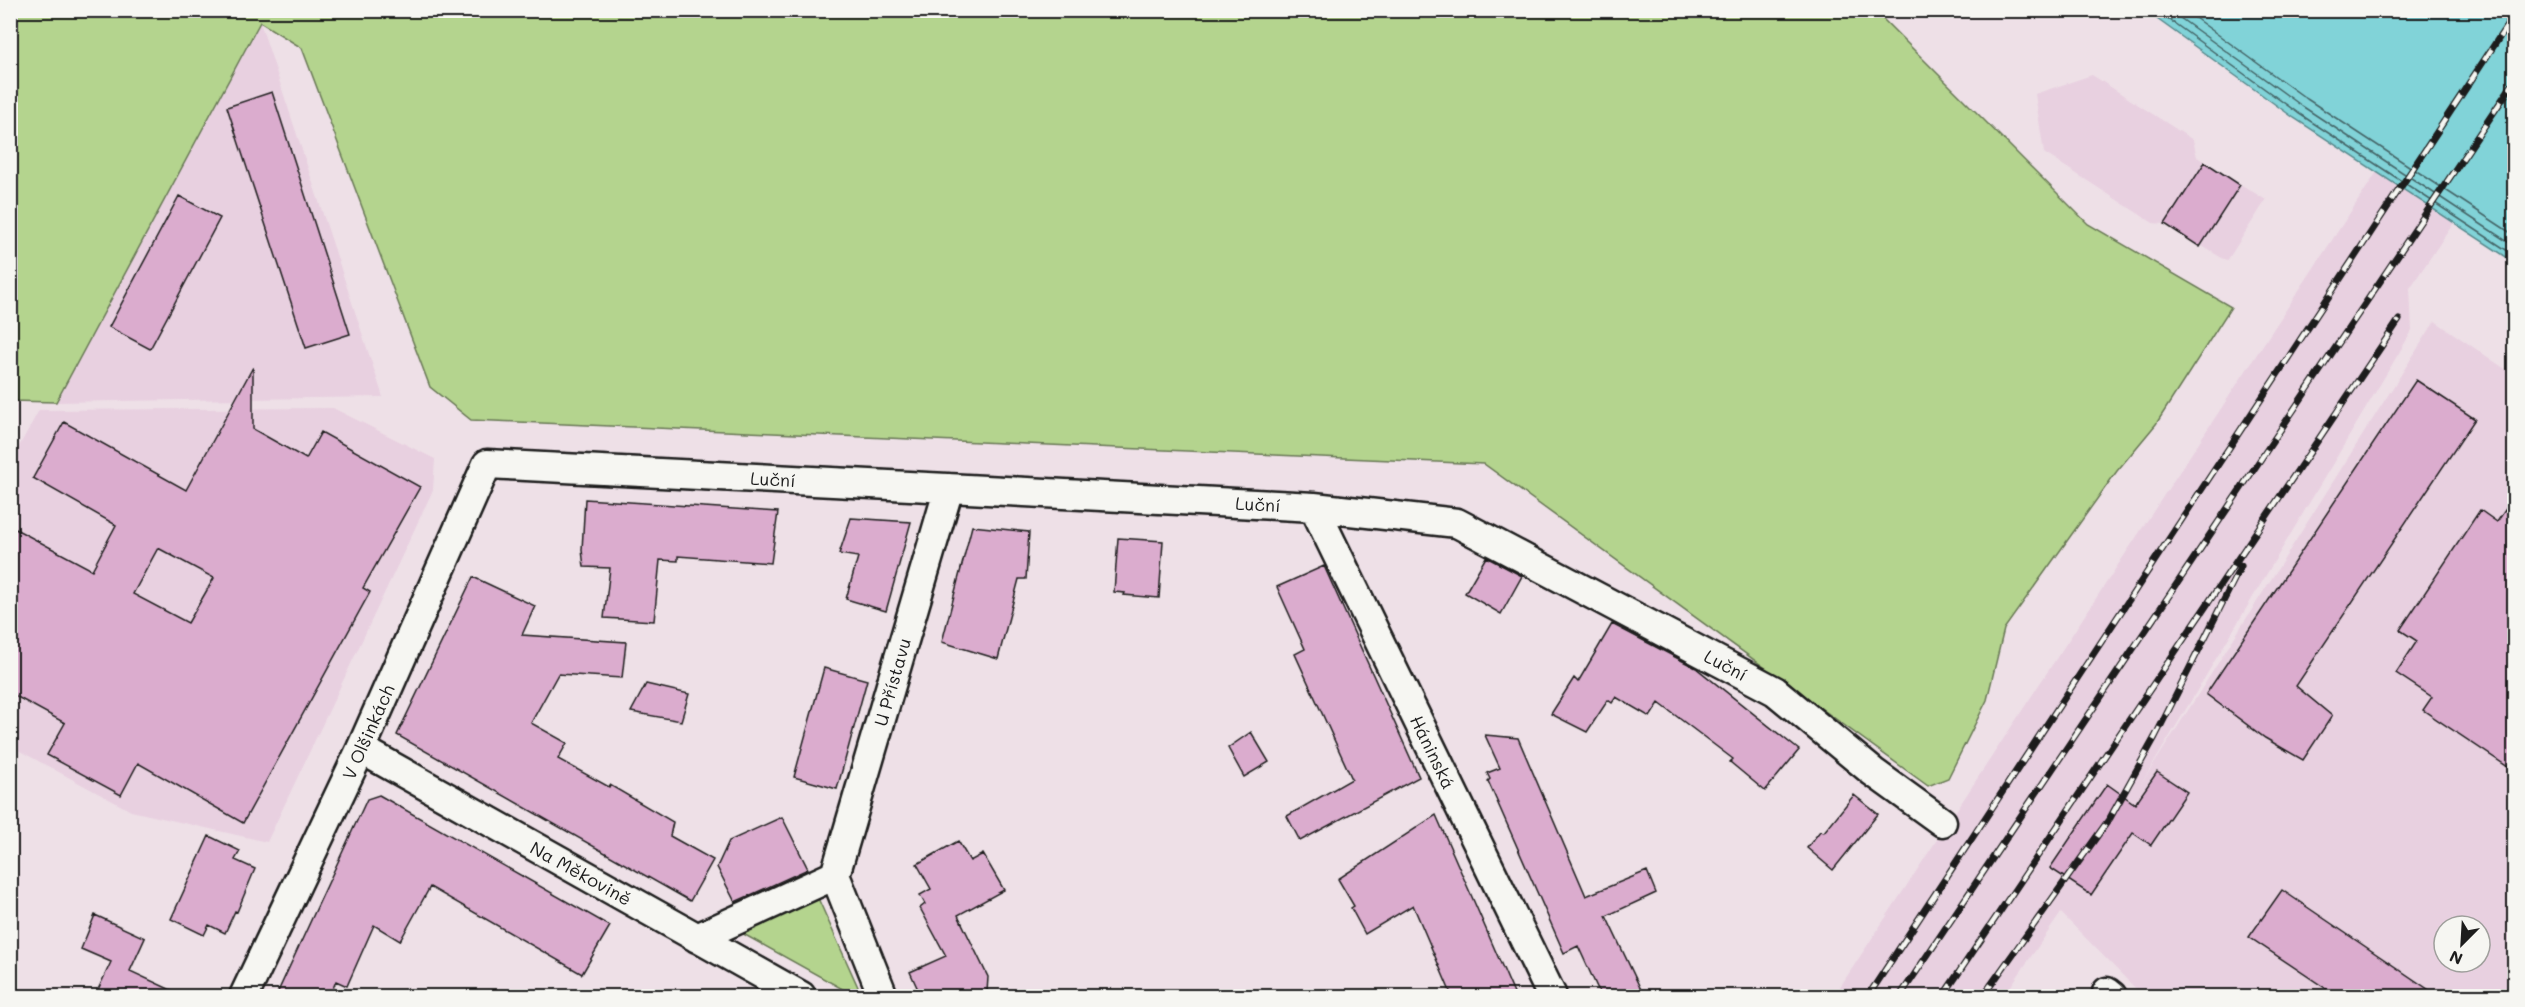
<svg xmlns="http://www.w3.org/2000/svg" width="2525" height="1007" viewBox="0 0 2525 1007" font-family="Mali,sans-serif">
	<style>
		.built { fill: #e8d0e0; fill-rule: evenodd }
		.green { fill: #b4d48e; stroke: #687855; stroke-width: 1.5 }
		.water { fill: #81d3d8; stroke: #598a8d; stroke-width: 1.5 }
		.lines { fill: none; stroke-linecap: round; stroke-linejoin: round }
		.shore { stroke: #446567; stroke-width: 1.5 }
		.building { fill: #dbacce; stroke: #1c1c1c; stroke-width: 1.5; fill-rule: evenodd }
		.street-casing { stroke: #1c1c1c; stroke-width: 33 }
		.street { stroke: #f6f6f2; stroke-width: 28 }
		.rail-casing { stroke: #1c1c1c; stroke-width: 7 }
		.rail { stroke: #f6f6f2; stroke-width: 4.5; stroke-dasharray: 14; stroke-linecap: butt }
		.labels { text-anchor: middle; dominant-baseline: central; stroke-width: 5; stroke-linejoin: round; paint-order: stroke }
		.street-label { font-size: 18px; fill: #1c1c1c; stroke: #f6f6f2 }
	</style>
	<rect width="100%" height="100%" fill="#eee0e7"/>
	<filter id="ink" filterUnits="userSpaceOnUse"><feTurbulence type="fractalNoise" baseFrequency=".0167" numOctaves="2"/><feDisplacementMap in="SourceGraphic" scale="12" xChannelSelector="R" yChannelSelector="G"/><feConvolveMatrix kernelMatrix="1 2 1 2 8 2 1 2 1" color-interpolation-filters="sRGB"/></filter>
	<g filter="url(#ink)">
		<path class="built" d="M2483,11H2514V133L2410,288L2412,331L2140,786L2435,321L2514,375V996H2143L2061,913L2004,996H1834ZM2444,926H2480V962H2444Z
			M260,22L383,397L56,402Z
			M2092,75L2193,140L2197,157L2266,200L2227,261L2165,224L2153,223L2044,153L2035,94Z
			M333,408L435,459L433,490L267,842L131,811L18,750L11,742V461L39,410Z"/>
		<path class="green" d="M11,10L1902,11L1879,15L2088,224L2231,307L2156,424L2117,471L2004,629L1987,700L1948,778L1928,786L1484,464L471,420L430,387L302,48L260,22L56,402L11,401Z
			M817,896L862,996H855L738,931Z"/>
		<path class="water" d="M2146,11H2514V262L2294,118Z"/>
		<g class="lines">
			<path class="shore" d="M2156,10L2298,113L2514,255
				M2169,10L2302,106L2514,246
				M2184,10L2307,99L2514,235"/>
		</g>
		<path class="building" d="M272,92L350,334L306,348L227,107Z
			M2205,162L2240,185L2200,247L2165,224Z
			M179,196L220,218L150,349L109,327Z
			M253,367V429L306,459L321,432L420,487L363,588L370,592L243,823L138,763L121,795L47,755L65,723L10,693V526L92,570L116,525L33,478L64,422L186,490ZM158,548L214,578L188,623L133,594Z
			M2416,380L2475,419L2296,686L2332,716L2303,760L2265,738L2206,694Z
			M2514,497V771L2423,710L2432,697L2396,673L2417,641L2400,630L2480,510L2497,522Z
			M585,499L778,512L771,563L678,556V561L660,560L654,621L604,618L610,568L584,567L582,550Z
			M851,518L911,522L886,611L846,599L858,557L839,554Z
			M972,526L1029,532L1026,579H1019L998,659L942,642Z
			M1118,538L1163,541L1159,598L1124,595L1125,593L1114,592Z
			M1486,557L1522,576L1501,614L1465,593Z
			M1324,566L1419,777L1300,841L1287,816L1352,779L1295,654L1305,649L1277,587Z
			M473,577L535,606L522,635L626,642L622,678L558,674L531,723L567,743L558,759L609,787L610,785L673,822L670,836L713,860L690,901L397,735Z
			M1612,624L1696,668L1799,750L1765,791L1730,762L1733,759L1659,703L1650,717L1616,697L1612,703L1608,700L1587,732L1551,714L1574,678L1578,682Z
			M824,668L867,680L837,789L794,777Z
			M646,684L689,694L681,721L631,712Z
			M1251,732L1269,762L1244,777L1228,748Z
			M1485,735L1518,738L1586,896L1647,871L1656,893L1606,916L1644,996H1601L1578,946L1564,953L1488,781L1490,779L1487,773L1500,768Z
			M2157,772L2187,792L2151,845L2133,833L2091,895L2050,868L2107,784L2135,804Z
			M379,795L610,926L582,974L430,887L400,941L374,925L347,986L336,981L330,996H276L367,799Z
			M1854,795L1878,814L1833,870L1807,848L1820,831L1824,832Z
			M1436,815L1479,913L1515,996H1452L1413,905L1365,934L1351,908L1354,906L1338,879Z
			M782,817L808,869L735,902L717,867L729,841Z
			M209,836L240,851L235,860L255,869L237,912L235,911L225,933L209,925L204,935L171,919Z
			M958,841L970,861L983,854L1004,890L958,915L988,977L987,992L977,996H921L910,972L946,956L920,908L925,904L920,895L931,889L917,864Z
			M2282,890L2438,996H2337L2249,937Z
			M95,915L145,938L130,971L184,996H95L111,962L81,949Z"/>
		<g class="lines">
			<defs>
				<path id="street" d="M1314,507L1552,996
					M361,749L801,996
					M697,938L835,875
					M2107,992L2112,996
					M244,996L361,749L487,464L1314,507L1457,523L1775,691L1873,772L1942,822
					M883,996L835,875L949,488"/>
			</defs>
			<use href="#street" class="street-casing"/>
			<use href="#street" class="street"/>
			<defs>
				<path id="rail" d="M1868,996L2514,15
					M1900,996L2514,82
					M1943,996L2399,320
					M1983,996L2110,818L2155,737L2241,566"/>
			</defs>
			<use href="#rail" class="rail-casing"/>
			<use href="#rail" class="rail"/>
		</g>
	</g>
	<g class="labels">
		<g class="street-label">
			<text transform="translate(773 479) rotate(3)">Luční</text>
			<text transform="translate(1258 504) rotate(3)">Luční</text>
			<text transform="translate(1726 665) rotate(28)">Luční</text>
			<text transform="translate(892 682) rotate(-74)">U Přístavu</text>
			<text transform="translate(368 732) rotate(-66)">V Olšinkách</text>
			<text transform="translate(1433 752) rotate(64)">Háninská</text>
			<text transform="translate(581 873) rotate(29)">Na Měkovině</text>
		</g>
	</g>
	<rect width="2525" height="1007" fill="none" stroke="#f6f6f2" stroke-width="36"/>
	<rect x="18" y="18" width="2489" height="971" fill="none" stroke="#1c1c1c" stroke-width="2" filter="url(#ink)"/>
	<g transform="translate(2462 944) rotate(204)"><circle r="28" fill="#f6f6f2" stroke="#9f9f9c" stroke-width="1.5"/>
	<path d="M0-4.5L10 22L0 15L-10 22Z" fill="#1c1c1c"/>
	<text y="-9" font-size="16" font-weight="bold" text-anchor="middle" fill="#1c1c1c">N</text>
	</g>
</svg>
